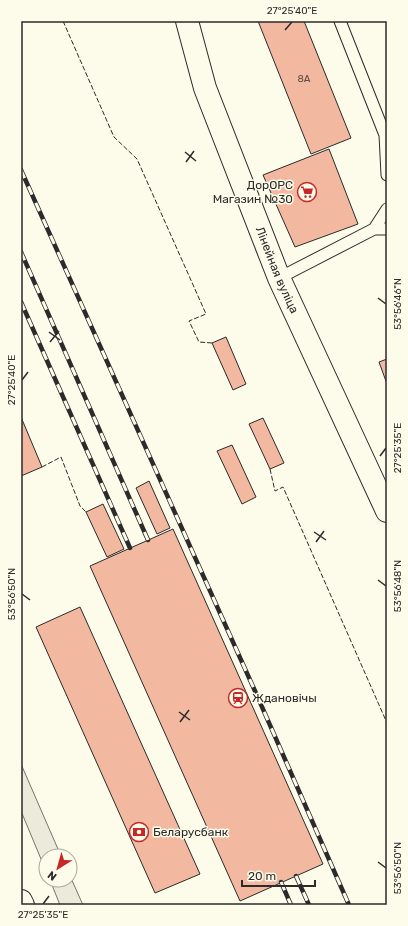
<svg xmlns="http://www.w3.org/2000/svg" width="408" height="926" viewBox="0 0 408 926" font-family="Rubik,sans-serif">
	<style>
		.green { fill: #ecebdb; stroke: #74746e }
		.building { fill: #f2b8a0; stroke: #2b2b2b }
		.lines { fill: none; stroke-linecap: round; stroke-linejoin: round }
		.service-casing { stroke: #2b2b2b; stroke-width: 13 }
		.tertiary-casing { stroke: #2b2b2b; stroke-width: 24 }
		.trunk-casing { stroke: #2b2b2b; stroke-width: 24 }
		.service { stroke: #fdfbea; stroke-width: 11 }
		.tertiary { stroke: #fdfbea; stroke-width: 22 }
		.trunk { stroke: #fdfbea; stroke-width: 22 }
		.rail-casing { stroke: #2b2b2b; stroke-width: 4.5 }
		.rail { stroke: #fdfbea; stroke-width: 3; stroke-dasharray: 9; stroke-linecap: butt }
		.fence { stroke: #2b2b2b; stroke-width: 1; stroke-dasharray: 5 2; stroke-linecap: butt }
		.ticks { fill: none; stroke: #2b2b2b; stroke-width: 1.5 }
		.labels { text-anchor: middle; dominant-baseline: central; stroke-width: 3; stroke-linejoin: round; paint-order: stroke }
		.number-label { font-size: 10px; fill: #5d4e48 }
		.poi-label { font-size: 12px; fill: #2b2b2b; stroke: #fdfbea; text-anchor: start }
		.street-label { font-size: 12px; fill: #2b2b2b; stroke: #fdfbea }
		.neatline { fill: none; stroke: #2b2b2b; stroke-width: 1.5 }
		.ticks-label { font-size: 10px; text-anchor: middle; fill: #2b2b2b }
	</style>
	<rect width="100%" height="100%" fill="#fdfbea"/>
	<path class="green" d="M21,764L61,856H46V871L21,811Z
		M70,876L83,905H60L50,880H70Z"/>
	<path class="building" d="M258,21H304L351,138L311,154Z
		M329,149L358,224L295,247L263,175Z
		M226,337L246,384L233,390L212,343Z
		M387,359V384L379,362Z
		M21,417L42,467L21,476Z
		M263,418L284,463L270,469L249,424Z
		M232,445L256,497L242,504L217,451Z
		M149,481L170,528L157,534L136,488Z
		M103,504L124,549L107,557L86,512Z
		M173,529L323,864L240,901L90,566Z
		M80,607L200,874L155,893L36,627Z"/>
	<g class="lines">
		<defs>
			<path id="service" d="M340,21L385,135L387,175
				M374,229H387
				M279,278L374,229L387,209"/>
			<g id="tertiary">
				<path id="s1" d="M187,21L205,88L279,278L387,511"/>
			</g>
			<path id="trunk" d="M21,901L23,905"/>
		</defs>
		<use href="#service" class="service-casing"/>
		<use href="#tertiary" class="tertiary-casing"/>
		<use href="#trunk" class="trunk-casing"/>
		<use href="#service" class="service"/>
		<use href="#tertiary" class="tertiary"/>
		<use href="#trunk" class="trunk"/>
		<defs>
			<path id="rail" d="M21,170L255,691L349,905
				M21,252L148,540
				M21,302L130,548
				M296,876L309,905
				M281,882L291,905"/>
		</defs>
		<use href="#rail" class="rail-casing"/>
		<use href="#rail" class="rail"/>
		<path class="fence" d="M63,21L114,137L137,159L206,314L189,321L199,342L212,343
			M42,467L61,457L80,506L86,512
			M270,469L275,491L283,487L387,723"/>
	</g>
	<path class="ticks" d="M285,30L292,22M185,152L196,161M186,162L194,151M378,298L386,304M49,332L60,340M50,342L59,331M22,380L28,372M380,456L386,448M314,532L326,540M316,542L324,531M378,580L386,586M22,594L30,600M179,712L190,720M180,722L189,710M378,862L386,868M43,904L49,896"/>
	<defs>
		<symbol id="supermarket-ring" viewBox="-11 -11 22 22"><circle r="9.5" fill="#fdfbea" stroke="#c62828" stroke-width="1.5"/><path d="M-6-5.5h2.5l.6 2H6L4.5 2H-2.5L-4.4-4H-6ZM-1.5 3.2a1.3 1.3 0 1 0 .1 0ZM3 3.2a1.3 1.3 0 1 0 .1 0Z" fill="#c62828"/></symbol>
		<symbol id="station-ring" viewBox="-11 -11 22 22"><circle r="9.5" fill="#fdfbea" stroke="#c62828" stroke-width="1.5"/><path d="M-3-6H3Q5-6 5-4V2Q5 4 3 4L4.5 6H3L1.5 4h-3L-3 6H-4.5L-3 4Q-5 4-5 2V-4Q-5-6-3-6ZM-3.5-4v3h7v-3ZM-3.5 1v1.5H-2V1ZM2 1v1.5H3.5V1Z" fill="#c62828"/></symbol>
		<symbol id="bank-ring" viewBox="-11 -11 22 22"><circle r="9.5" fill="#fdfbea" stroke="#c62828" stroke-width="1.5"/><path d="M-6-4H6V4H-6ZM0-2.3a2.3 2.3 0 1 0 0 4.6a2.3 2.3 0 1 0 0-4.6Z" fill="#c62828"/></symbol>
	</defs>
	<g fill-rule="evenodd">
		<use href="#supermarket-ring" x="296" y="181" width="22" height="22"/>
		<use href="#station-ring" x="227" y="687" width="22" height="22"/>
		<use href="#bank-ring" x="128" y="821" width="22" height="22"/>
	</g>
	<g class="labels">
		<g class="number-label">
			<text x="304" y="79">8А</text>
		</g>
		<g class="poi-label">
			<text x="293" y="185" text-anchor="end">ДорОРС<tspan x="293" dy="14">Магазин №30</tspan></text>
			<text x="252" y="698">Ждановічы</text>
			<text x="153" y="832">Беларусбанк</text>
		</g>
		<g class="street-label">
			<text stroke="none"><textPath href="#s1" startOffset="265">Лінейная вуліца</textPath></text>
		</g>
	</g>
	<rect width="408" height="926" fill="none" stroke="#fdfbea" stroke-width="44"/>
	<g transform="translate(58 868) rotate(217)"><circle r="19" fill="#fdfbea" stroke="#a9a89e"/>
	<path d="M0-3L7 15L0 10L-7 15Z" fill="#c62828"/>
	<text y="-6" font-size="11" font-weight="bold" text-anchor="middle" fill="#2b2b2b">N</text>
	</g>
	<path d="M242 880v6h73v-6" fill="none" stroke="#2b2b2b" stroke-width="2"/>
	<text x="248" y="880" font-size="12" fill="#2b2b2b" stroke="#fdfbea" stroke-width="3" paint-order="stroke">20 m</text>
	<rect x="22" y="22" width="364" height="882" class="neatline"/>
	<g class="ticks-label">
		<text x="292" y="14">27°25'40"E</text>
		<text transform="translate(397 304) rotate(-90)" y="4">53°56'46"N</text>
		<text transform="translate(11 380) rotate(-90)" y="4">27°25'40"E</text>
		<text transform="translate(397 448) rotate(-90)" y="4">27°25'35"E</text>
		<text transform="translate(397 586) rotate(-90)" y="4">53°56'48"N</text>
		<text transform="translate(11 594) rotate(-90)" y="4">53°56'50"N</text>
		<text transform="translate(397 868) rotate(-90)" y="4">53°56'50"N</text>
		<text x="43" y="918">27°25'35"E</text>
	</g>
</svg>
